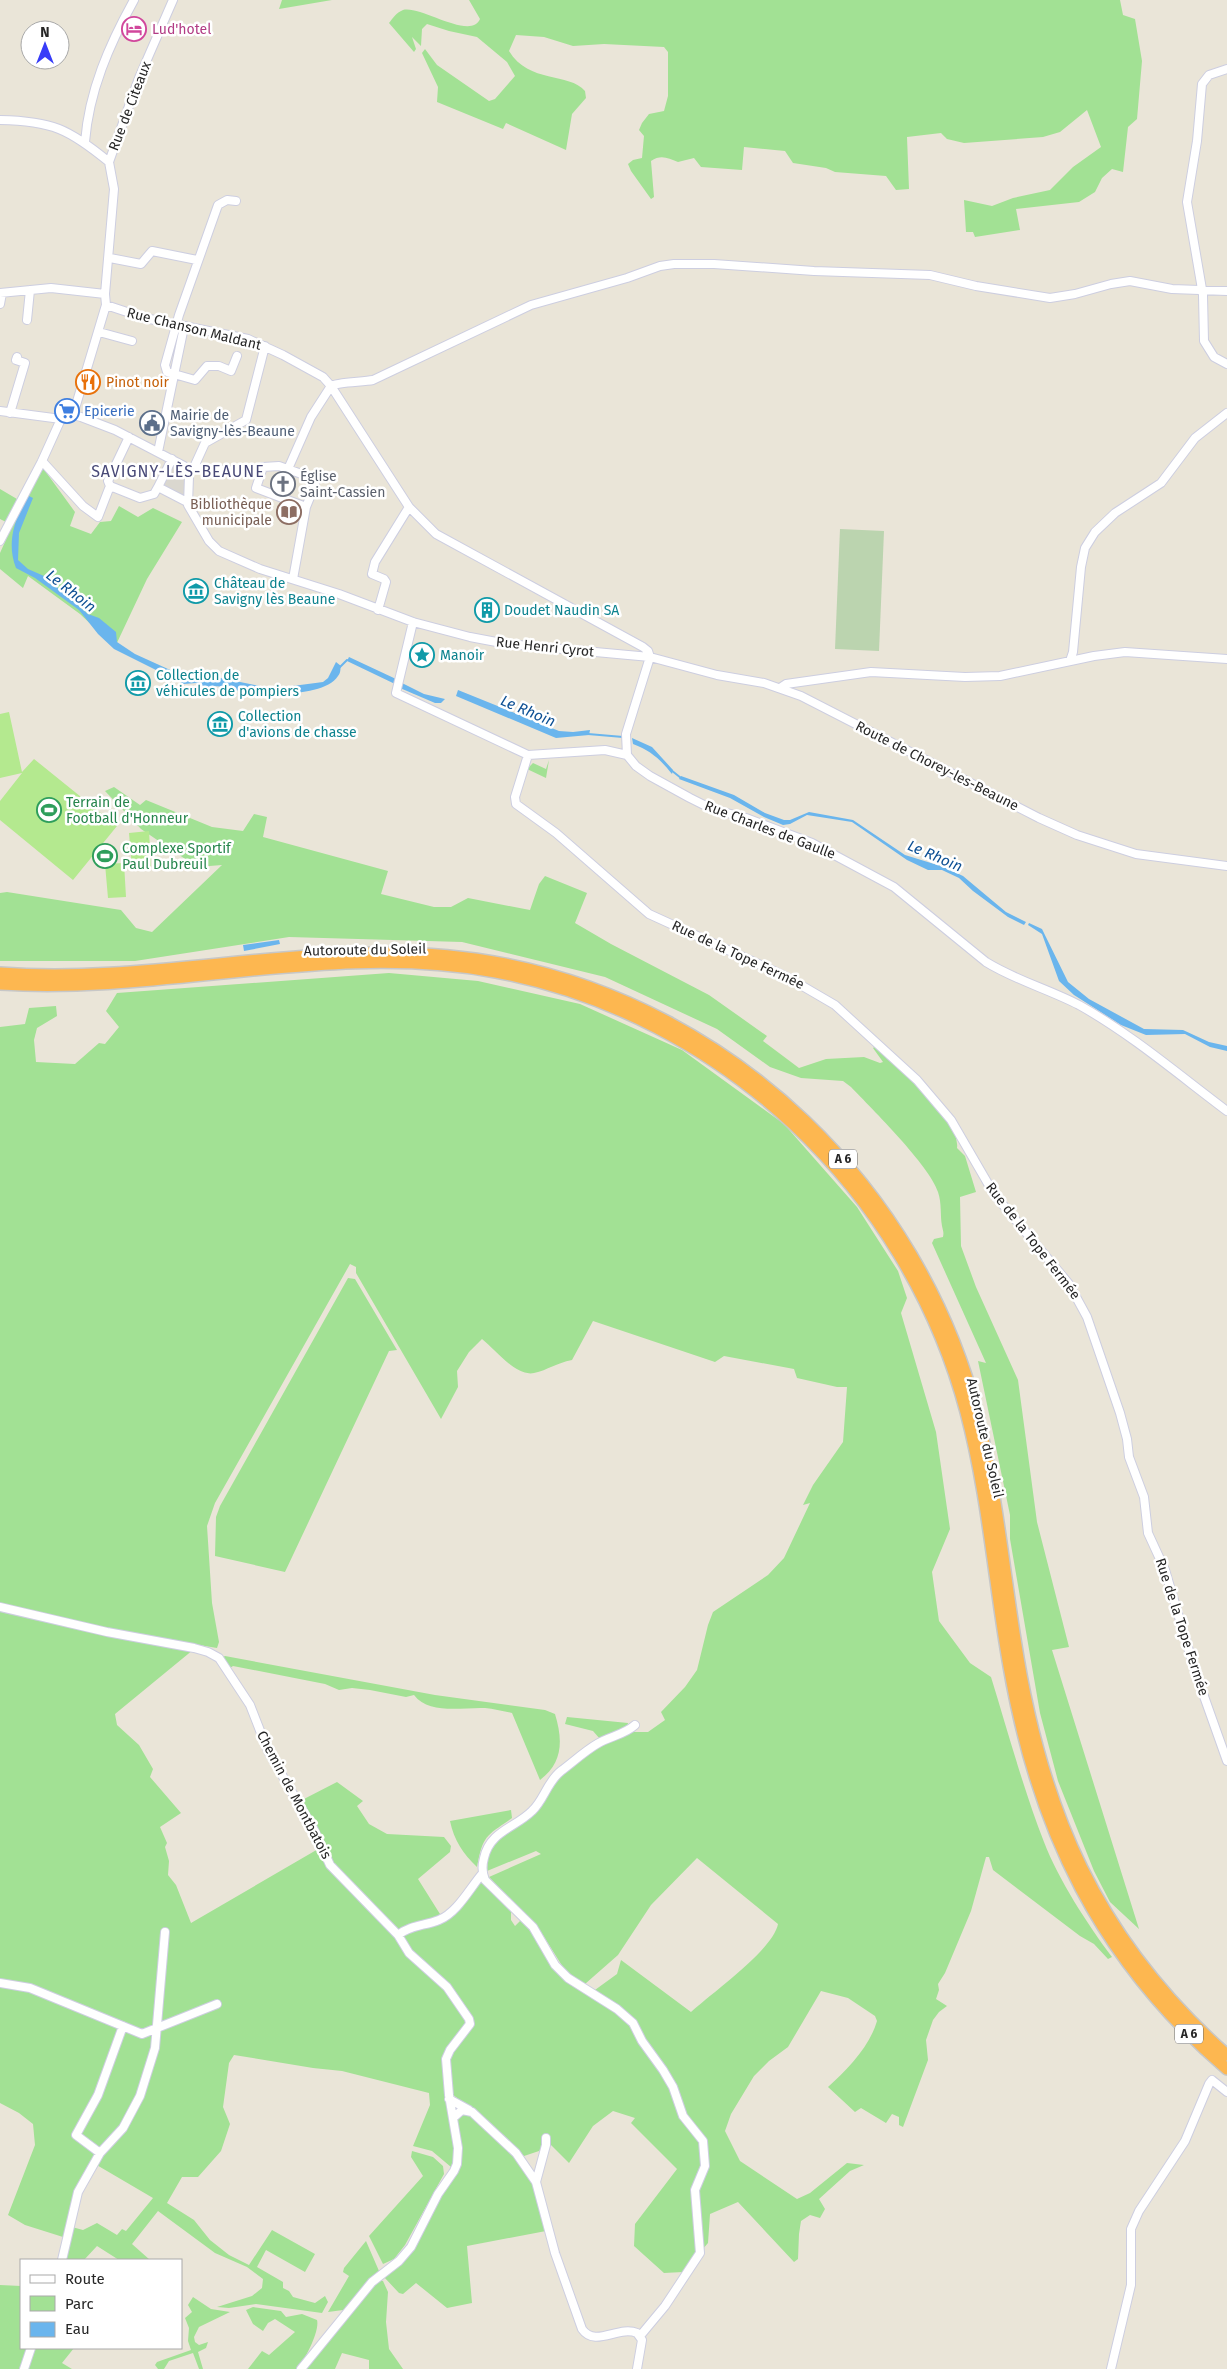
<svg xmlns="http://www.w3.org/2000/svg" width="1227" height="2369" viewBox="0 0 1227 2369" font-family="'Fira Sans',sans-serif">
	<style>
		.green { fill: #a2e194; fill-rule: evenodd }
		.cemetery { fill: #bbd4af }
		.pitch { fill: #b4e98f }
		.plaza { fill: #dad7cf }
		.water { fill: #6ab5ed }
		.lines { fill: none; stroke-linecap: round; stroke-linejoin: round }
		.stream { stroke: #6ab5ed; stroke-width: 2 }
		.minor-casing { stroke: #cdcee0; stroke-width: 10 }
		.highway-casing { stroke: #c7c7c7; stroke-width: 14 }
		.minor { stroke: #fff; stroke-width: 8 }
		.highway { stroke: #fdb750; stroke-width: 11 }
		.labels { text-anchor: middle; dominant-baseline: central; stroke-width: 5; stroke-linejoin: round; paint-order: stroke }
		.shield { fill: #fff; stroke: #686868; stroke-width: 1 }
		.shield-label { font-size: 12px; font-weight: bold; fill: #272727 }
		.hotel-label { font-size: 14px; fill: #b23c85; stroke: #fff; text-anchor: start }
		.street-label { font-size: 14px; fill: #272727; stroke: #fff }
		.food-label { font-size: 14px; fill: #c56008; stroke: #fff; text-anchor: start }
		.shop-label { font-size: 14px; fill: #366cbe; stroke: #fff; text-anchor: start }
		.service-label { font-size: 14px; fill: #4e5e75; stroke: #fff; text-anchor: start }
		.worship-label { font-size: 14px; fill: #5b616d; stroke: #fff; text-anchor: start }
		.education-label { font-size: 14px; fill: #785e54; stroke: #fff; text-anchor: end }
		.culture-label { font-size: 14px; fill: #0d838f; stroke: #fff; text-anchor: start }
		.leisure-label { font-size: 14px; fill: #27864d; stroke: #fff; text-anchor: start }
		.water-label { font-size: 15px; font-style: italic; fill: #0e5094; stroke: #fff }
		.quarter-label { font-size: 16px; letter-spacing: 1px; fill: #484977; stroke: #fff }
	</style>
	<rect width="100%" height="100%" fill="#eae5d8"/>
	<path class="green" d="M282,0H332L279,9Z
		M469,0H1120L1123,15L1135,19L1142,61L1137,119L1128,127L1123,172L1112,169L1102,178L1095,192L1079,202L1016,209L1020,230L975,237L973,232H966L964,200L992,206L1013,198L1050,190L1073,167L1101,147L1087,110L1060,132L1043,137L964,143L947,139L941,133L907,137L909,189L896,190L886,176L835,172L826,168L793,163L785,151L744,147L742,170L701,167L694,158L678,162C668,158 661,154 651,161L654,197L651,199L631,171L628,164L633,160L642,158L644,136L639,130L642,123L649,114L664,111L668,96V52L664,47L604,44L573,46L544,37L516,35L509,51C529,84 569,72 585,91L586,98L572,114L566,150L506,123L503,129L437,102L438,87L422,53L425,49L437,65L489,101L495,99L515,76L507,62L477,37L449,31L427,24L422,29L421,46L412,37L416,49L414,52L389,23C393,18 396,13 403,10C420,5 471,41 480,19Z
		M40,464L75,512L70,526L91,534L100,522L111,521L119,506L138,517L153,508L182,522L147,579L115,647L80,614L28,576L23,588L0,569V553Z
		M0,489L17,499L6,522L0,519Z
		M549,760L546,778L527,769L533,763L546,769Z
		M114,787L140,805L146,800L212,827L243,831L254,814L267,817L263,837L388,871L381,894L434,907H451L468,898L530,910L539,884L545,876L587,893L575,923L611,944L709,995L767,1036L763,1041L799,1068L826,1059L864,1057L880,1063L883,1062L873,1048L878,1044C899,1065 961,1118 957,1148L965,1156L976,1192L960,1197L961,1246L976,1287L1018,1380L1037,1522L1069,1647L1052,1650L1139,1929L1110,1902L1094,1871L1058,1781L1040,1713L1010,1539V1515L978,1361L986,1363L932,1243L934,1239L943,1237C944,1232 943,1231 942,1226C940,1215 942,1204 938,1192C930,1166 872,1109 851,1087L843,1081L801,1078L770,1067L717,1029L605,977L462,942L289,937L135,961H0V893L7,892L121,910L136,928L152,932L222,865L197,867L141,829L105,791Z
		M389,973L478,981L580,1004L682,1050L784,1124L857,1207L898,1271L907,1298L901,1313L936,1432L950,1529L932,1572L939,1621L970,1663L991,1677C1008,1732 1023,1788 1044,1842C1058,1879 1088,1925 1112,1957L1108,1959L1094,1944L1080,1936L993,1870L989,1857H986L971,1911L945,1973L938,1984L939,1990L936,1999L947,2006L939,2012L933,2020L926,2040L928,2060L903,2127L899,2125V2117L892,2114L886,2123L861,2108L855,2112L828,2087C847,2070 870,2046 877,2021L875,2016L848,1998L821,1991L788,2047L769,2061L754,2076L731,2114L725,2131L740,2161L797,2199L810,2193L847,2163L864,2165L850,2171L819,2199L825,2209L820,2218L810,2215L801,2221L799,2234L798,2259L794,2262L738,2202L710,2214L708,2243L683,2272L664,2273L634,2246L635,2224L677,2169L631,2123L635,2118L613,2111L593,2126L569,2163L549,2143L539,2151L524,2156L496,2129L452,2094L446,2101C448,2118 459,2152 451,2167L432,2151L413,2146L430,2105L429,2093L342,2071L313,2068L234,2055L229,2063L223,2107L230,2124L221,2151L198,2177H182L167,2203L194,2220L210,2240L229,2255L249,2265L272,2230L315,2254L305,2272L266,2250L257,2267L283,2282V2288L289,2291L293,2297L315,2303L325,2296L328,2302L322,2313L256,2304L229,2308L217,2307L252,2296L262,2288L263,2279L247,2267L215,2253L158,2211L132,2244L150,2260H119L97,2246L84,2260H58L64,2242L63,2237L25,2225L8,2215L35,2145L33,2124L19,2113L0,2103V1027L25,1024L29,1008L56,1006L57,1016L37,1028L34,1040L36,1062L75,1064L99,1043L105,1044L119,1027L106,1011L117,993ZM350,1264L356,1267V1273L441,1419L458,1387L457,1371L469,1352L482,1339C495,1349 516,1377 534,1373C548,1370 556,1363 572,1360L593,1321L715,1362L724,1356L794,1369L797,1378L837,1387H847L843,1442L813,1485L803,1505L810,1503L784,1558L768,1575L713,1612L708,1625L697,1670L685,1687L661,1712L665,1720L648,1732H633L599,1746L557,1778L536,1811L496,1840L488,1855L487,1871L536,1851L541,1854L489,1877L541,1932L566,1972L585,1984L618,1955L651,1905L697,1858L778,1924C773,1950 712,1993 691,2012L621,1960L617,1974L588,1995L560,1976L536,1938L521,1920L515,1926L511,1920V1910L481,1882L445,1922L418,1879L450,1852L451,1846L444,1837L387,1834L369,1824L357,1806L363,1801L337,1782L302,1800L325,1845L191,1923L176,1885L168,1875L169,1861L165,1847L167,1843L160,1827L181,1813L150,1777L153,1769L139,1745L117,1725L115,1714L199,1645L217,1648L219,1642L212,1603L207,1526L215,1503ZM95,2164L153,2198L126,2231L122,2229L117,2235L97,2223L83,2230L72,2227L82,2192Z
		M348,1278L355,1279L397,1350L389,1351L285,1572L215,1556L216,1517L220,1506Z
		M225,1656L435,1695L545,1710L555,1714C563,1740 563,1763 540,1780L512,1713C503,1711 494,1709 485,1708C463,1707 429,1715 414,1695L406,1697L370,1690L352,1688L339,1690L325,1684L233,1666L230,1668L223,1657Z
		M567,1717L628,1723L627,1728L600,1739L593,1731L565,1724Z
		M511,1810L512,1818C486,1836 483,1835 477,1867C463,1854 454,1840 450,1821Z
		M460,2114H466L474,2118L517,2157L532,2183L546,2231L467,2246L472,2303L447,2308L416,2283L403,2294L399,2293L384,2277L403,2261L417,2245L443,2192L454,2178L459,2166L456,2120Z
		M412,2151L433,2157L443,2166L444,2174L405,2245L394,2259L383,2264L369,2236L423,2176L411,2157Z
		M366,2241L379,2271L347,2308L343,2310L328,2312L349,2276L343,2272L344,2268Z
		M379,2280L383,2281L388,2292L386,2322L389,2349L403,2369H369V2360L342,2353L335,2369H305L321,2346L336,2332Z
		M0,2285L21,2286V2348H74L62,2363L72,2369H0Z
		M193,2297L211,2309L230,2312L199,2327L194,2337L195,2342L199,2345L208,2342L206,2348L198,2352L203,2369H199L193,2353L169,2361L164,2369H158L155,2365L157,2362L191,2350L188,2341L189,2328L185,2318L192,2312L188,2305Z
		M253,2307L281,2311L286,2317L302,2314L317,2320C320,2331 305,2360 297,2369H248L262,2351L269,2355L295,2332L275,2319L268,2323L263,2331L253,2324L246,2310Z"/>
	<path class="cemetery" d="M840,529L884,531L879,651L835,649Z"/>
	<path class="pitch" d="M9,712L22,772L34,759L117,826L73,880L0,820V801L22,773L0,778V714Z
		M149,831L151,867L132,868L129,833Z
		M124,863L126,897L108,898L105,864Z"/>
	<path class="plaza" d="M172,463L178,464L187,475L185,493L182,495L162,484Z"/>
	<path class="water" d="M27,495L33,498L19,533L18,560L28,569L44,576L88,614L99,618L116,632L117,642L135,654L179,674L206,675L265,687H285L323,682L328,678L336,662L341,666C340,669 341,673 338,676C323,699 259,694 235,690C225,688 219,684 209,688L196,683L184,684L114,649L98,634L79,610L35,578L16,568C6,542 15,520 27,495Z
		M349,657L396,679L395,684L347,661Z
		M402,683L424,694L445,699L441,703H435L400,688Z
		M458,690L559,731L573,732L590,730L589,735L556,738L456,696Z
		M632,738L652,747L673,770L672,774C660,759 651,751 633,744Z
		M681,776L734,795L765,813L784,820H790L809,812L853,820L905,855L944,867L963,876L1006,912L1026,922L1024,925L1008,917L973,891L959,878L942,870H928L907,860L852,822L807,815L790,824L783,825L764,817L730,798L679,779Z
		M1029,923L1042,929L1068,982L1089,999L1144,1029L1183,1030L1209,1042L1227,1046V1051L1210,1047L1185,1034L1146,1035L1121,1025L1074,995L1059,981L1042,934L1028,925Z
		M279,940L280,944L244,951L243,945Z"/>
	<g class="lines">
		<path class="stream" d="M340,667L347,660
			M588,734L623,737
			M671,770L681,778"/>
		<defs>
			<path id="minor" d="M1227,69L1209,75L1202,84L1197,141L1187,202L1203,295L1204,341L1214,357L1227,364
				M0,120C52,121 69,129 109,162
				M85,142C89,91 109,45 134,0
				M236,201L227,200L218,205L179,315L165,365L167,372L195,380L207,366H219L231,371L237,356
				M110,258L141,264L152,251L197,260
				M0,293L51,288L105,294
				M0,304L2,293
				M106,305L145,318L248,339L283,355L323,377L331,386L409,507L436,534L643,647L648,651L650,657
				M27,320L30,290
				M99,332L132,341
				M331,386C337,382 363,382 373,380L531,305L627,278L660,266L674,264H714L814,271L930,275L976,286L1050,298L1075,294L1111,284L1130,281L1172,289L1227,291
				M0,411L61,419L73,415L81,417L115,430L184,466L189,476L188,505L209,541L219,551L260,569L339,594L413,622L470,637L507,644L650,657L717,675L764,683L801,696L1039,818L1077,835L1136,854L1227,866
				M10,413L25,363L16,360L17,357
				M73,415L106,305L105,294L114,189L109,162L139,78L173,0
				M158,452L184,327
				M172,459L158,487L187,502
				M42,461L83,506L98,517L110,486L140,498L154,494L158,487
				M195,465L205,443L246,420L265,346
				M195,465L198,468L261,473
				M279,466L310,477L315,485L306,507L256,488L263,467Z
				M288,469L311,417L331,386
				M110,486L108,481L129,437
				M0,541L42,461L61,419
				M293,579L306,507
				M378,610L386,582L384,579L372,574L375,562L409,507
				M413,622L396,693L528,755L605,750L627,755
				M1070,661L1073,652L1081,567L1085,548L1095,532L1115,513L1161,483L1195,438L1227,413
				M780,688L786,684L871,672L965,677L1000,676L1094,656L1125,652L1227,659
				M528,755L515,797L516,804L556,833L649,914L787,977L835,1005L917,1080L951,1120L994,1194L1069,1284L1087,1317L1120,1413L1127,1439L1129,1457L1144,1497L1148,1533L1165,1570L1195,1671L1227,1761
				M627,755L636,766L650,776L690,798L712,809L746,818L812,843L894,887L986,962C1015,980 1048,989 1079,1005C1131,1034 1179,1075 1227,1111
				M627,755L626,734L650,657
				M0,1607L107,1632L194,1648L208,1652L219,1658L250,1705L268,1751L314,1830L330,1865L398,1935L409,1953L447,1987L469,2019L470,2024L450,2050L446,2059L449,2095L458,2148L457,2164L454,2171L438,2194L411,2247L399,2261L372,2282L301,2369
				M635,1725C624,1735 610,1736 597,1744C585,1751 573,1762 561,1771C547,1782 544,1800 532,1811C515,1828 490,1831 484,1858C482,1865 482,1873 485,1880L533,1927L555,1965L568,1978L617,2009L633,2023L642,2041L663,2070L673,2087L683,2116L703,2141L705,2166L695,2190L700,2253L665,2306L640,2336
				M398,1935C411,1925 424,1926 439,1920C457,1913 470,1888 482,1874
				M0,1983L30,1988L142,2034L217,2004
				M449,2099L469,2110
				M453,2118L462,2110L472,2112L516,2153L536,2182L555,2253L582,2329C595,2348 619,2325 637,2333L642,2340L637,2369
				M100,2153L76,2135L98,2095L123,2026
				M536,2182L546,2145V2138
				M62,2260L78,2192L100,2153L123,2128L140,2096L155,2048L165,1932
				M24,2369L31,2348
				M1111,2369L1131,2285V2229L1139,2211L1185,2141L1209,2084L1212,2080L1227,2092"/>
			<path id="highway" d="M0,973C169,986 336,930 505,964C734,1009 919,1188 977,1413C996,1488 1003,1564 1015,1639C1041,1810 1096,1939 1227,2055
				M0,984C166,995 330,941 496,972C722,1015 907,1189 966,1412C988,1495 994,1582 1009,1666C1037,1830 1100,1960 1227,2069"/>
		</defs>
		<use href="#minor" class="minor-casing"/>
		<use href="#highway" class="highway-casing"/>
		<use href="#minor" class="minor"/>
		<use href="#highway" class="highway"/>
	</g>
	<defs>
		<symbol id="hotel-ring" viewBox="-11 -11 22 22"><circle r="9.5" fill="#fff" stroke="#d1479c" stroke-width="1.5"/><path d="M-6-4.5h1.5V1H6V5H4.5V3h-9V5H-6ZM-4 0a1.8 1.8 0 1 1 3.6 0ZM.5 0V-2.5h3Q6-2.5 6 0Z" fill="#d1479c"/></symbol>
		<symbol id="restaurant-ring" viewBox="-11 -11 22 22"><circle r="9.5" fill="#fff" stroke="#e8710a" stroke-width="1.5"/><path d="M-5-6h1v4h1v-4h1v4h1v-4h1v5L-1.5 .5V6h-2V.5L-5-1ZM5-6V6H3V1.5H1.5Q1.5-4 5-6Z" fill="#e8710a"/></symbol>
		<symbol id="supermarket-ring" viewBox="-11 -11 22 22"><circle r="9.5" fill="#fff" stroke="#3f7fe0" stroke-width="1.5"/><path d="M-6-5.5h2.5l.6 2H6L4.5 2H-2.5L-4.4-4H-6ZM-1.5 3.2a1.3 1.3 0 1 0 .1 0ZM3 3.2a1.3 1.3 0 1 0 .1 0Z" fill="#3f7fe0"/></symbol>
		<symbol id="civic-ring" viewBox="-11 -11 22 22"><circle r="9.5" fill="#fff" stroke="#5c6f8a" stroke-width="1.5"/><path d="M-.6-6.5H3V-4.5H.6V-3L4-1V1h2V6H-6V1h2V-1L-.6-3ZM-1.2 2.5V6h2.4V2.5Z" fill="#5c6f8a"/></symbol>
		<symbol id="church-ring" viewBox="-11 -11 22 22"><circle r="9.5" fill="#fff" stroke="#6b7280" stroke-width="1.5"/><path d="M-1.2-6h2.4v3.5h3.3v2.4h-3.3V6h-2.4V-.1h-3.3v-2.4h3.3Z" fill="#6b7280"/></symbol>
		<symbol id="library-ring" viewBox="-11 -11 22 22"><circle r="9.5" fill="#fff" stroke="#8d6e63" stroke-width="1.5"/><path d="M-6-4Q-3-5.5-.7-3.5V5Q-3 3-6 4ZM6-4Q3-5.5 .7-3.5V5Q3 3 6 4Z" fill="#8d6e63"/></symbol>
		<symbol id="museum-ring" viewBox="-11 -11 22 22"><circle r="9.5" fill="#fff" stroke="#0f9aa8" stroke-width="1.5"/><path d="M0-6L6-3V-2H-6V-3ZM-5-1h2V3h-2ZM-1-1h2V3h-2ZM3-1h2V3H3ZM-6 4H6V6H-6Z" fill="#0f9aa8"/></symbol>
		<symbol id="building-ring" viewBox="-11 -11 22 22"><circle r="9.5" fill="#fff" stroke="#0f9aa8" stroke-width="1.5"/><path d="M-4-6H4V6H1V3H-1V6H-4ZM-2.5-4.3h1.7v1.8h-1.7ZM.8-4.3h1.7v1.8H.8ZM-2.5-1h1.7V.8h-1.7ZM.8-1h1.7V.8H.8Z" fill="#0f9aa8"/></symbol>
		<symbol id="sight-ring" viewBox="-11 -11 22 22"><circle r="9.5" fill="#fff" stroke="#0f9aa8" stroke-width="1.5"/><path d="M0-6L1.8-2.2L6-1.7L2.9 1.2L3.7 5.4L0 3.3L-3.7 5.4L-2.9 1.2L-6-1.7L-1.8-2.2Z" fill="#0f9aa8"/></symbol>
		<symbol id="stadium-ring" viewBox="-11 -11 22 22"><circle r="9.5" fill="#fff" stroke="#2e9e5b" stroke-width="1.5"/><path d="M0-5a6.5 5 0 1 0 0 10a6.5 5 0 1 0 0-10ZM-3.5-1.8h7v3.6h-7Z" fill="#2e9e5b"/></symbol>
	</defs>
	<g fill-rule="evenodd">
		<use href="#hotel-ring" x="120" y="15" width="28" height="28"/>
		<use href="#restaurant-ring" x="74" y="368" width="28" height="28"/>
		<use href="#supermarket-ring" x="53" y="397" width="28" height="28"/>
		<use href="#civic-ring" x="138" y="409" width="28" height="28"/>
		<use href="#church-ring" x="269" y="470" width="28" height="28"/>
		<use href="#library-ring" x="275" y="498" width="28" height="28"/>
		<use href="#museum-ring" x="182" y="577" width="28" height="28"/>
		<use href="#building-ring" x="473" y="596" width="28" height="28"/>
		<use href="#sight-ring" x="408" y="641" width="28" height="28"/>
		<use href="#museum-ring" x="124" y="669" width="28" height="28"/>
		<use href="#museum-ring" x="206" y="710" width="28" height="28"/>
		<use href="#stadium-ring" x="35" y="796" width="28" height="28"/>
		<use href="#stadium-ring" x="91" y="842" width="28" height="28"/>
	</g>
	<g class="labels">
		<g class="shield">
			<rect x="829" y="1149.5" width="28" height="19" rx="4"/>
			<rect x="1175" y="2024.5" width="28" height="19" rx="4"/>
		</g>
		<g class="shield-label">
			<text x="843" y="1159">A 6</text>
			<text x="1189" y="2034">A 6</text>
		</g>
		<g class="hotel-label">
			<text x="152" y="29">Lud'hotel</text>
		</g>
		<g class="street-label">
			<text transform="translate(130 106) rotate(-69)">Rue de Citeaux</text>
			<text transform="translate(194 329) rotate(14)">Rue Chanson Maldant</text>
			<text transform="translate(545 647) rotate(6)">Rue Henri Cyrot</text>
			<text transform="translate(937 766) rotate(27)">Route de Chorey-les-Beaune</text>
			<text transform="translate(770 830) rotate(21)">Rue Charles de Gaulle</text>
			<text transform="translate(365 950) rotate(-1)">Autoroute du Soleil</text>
			<text transform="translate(738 955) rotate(25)">Rue de la Tope Fermée</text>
			<text transform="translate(1033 1241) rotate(52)">Rue de la Tope Fermée</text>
			<text transform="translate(985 1438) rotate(77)">Autoroute du Soleil</text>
			<text transform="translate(1182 1627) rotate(72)">Rue de la Tope Fermée</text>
			<text transform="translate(294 1795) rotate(62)">Chemin de Montbatois</text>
		</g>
		<g class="food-label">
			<text x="106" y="382">Pinot noir</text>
		</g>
		<g class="shop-label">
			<text x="84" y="411">Epicerie</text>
		</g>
		<g class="service-label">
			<text x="170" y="415">Mairie de<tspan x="170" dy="16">Savigny-lès-Beaune</tspan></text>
		</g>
		<g class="worship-label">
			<text x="300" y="476">Église<tspan x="300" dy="16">Saint-Cassien</tspan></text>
		</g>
		<g class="education-label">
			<text x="272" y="504">Bibliothèque<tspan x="272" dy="16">municipale</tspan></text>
		</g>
		<g class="culture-label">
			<text x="214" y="583">Château de<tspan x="214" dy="16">Savigny lès Beaune</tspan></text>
			<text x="504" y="610">Doudet Naudin SA</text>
			<text x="440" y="655">Manoir</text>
			<text x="156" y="675">Collection de<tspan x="156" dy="16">véhicules de pompiers</tspan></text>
			<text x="238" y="716">Collection<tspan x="238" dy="16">d'avions de chasse</tspan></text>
		</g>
		<g class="leisure-label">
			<text x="66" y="802">Terrain de<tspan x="66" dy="16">Football d'Honneur</tspan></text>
			<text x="122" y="848">Complexe Sportif<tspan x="122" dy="16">Paul Dubreuil</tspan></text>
		</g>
		<g class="water-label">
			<text transform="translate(71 591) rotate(38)">Le Rhoin</text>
			<text transform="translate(528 711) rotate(23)">Le Rhoin</text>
			<text transform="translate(935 856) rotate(23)">Le Rhoin</text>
		</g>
		<g class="quarter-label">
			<text x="178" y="471">SAVIGNY-LÈS-BEAUNE</text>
		</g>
	</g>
	<rect x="20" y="2259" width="162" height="90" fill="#ffffff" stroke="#a9a9a9"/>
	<rect x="30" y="2275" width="25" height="8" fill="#ffffff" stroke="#a9a9a9"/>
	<text x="65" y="2284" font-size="15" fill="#272727">Route</text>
	<rect x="30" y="2296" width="25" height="15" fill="#a2e194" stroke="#a9a9a9"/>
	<text x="65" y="2309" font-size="15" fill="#272727">Parc</text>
	<rect x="30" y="2322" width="25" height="15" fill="#6ab5ed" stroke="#a9a9a9"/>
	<text x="65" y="2334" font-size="15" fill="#272727">Eau</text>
	<g transform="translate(45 45)"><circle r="24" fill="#ffffff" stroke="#a9a9a9"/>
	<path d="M0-4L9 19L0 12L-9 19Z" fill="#373cf8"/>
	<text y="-8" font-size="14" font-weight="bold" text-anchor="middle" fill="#272727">N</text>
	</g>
</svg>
